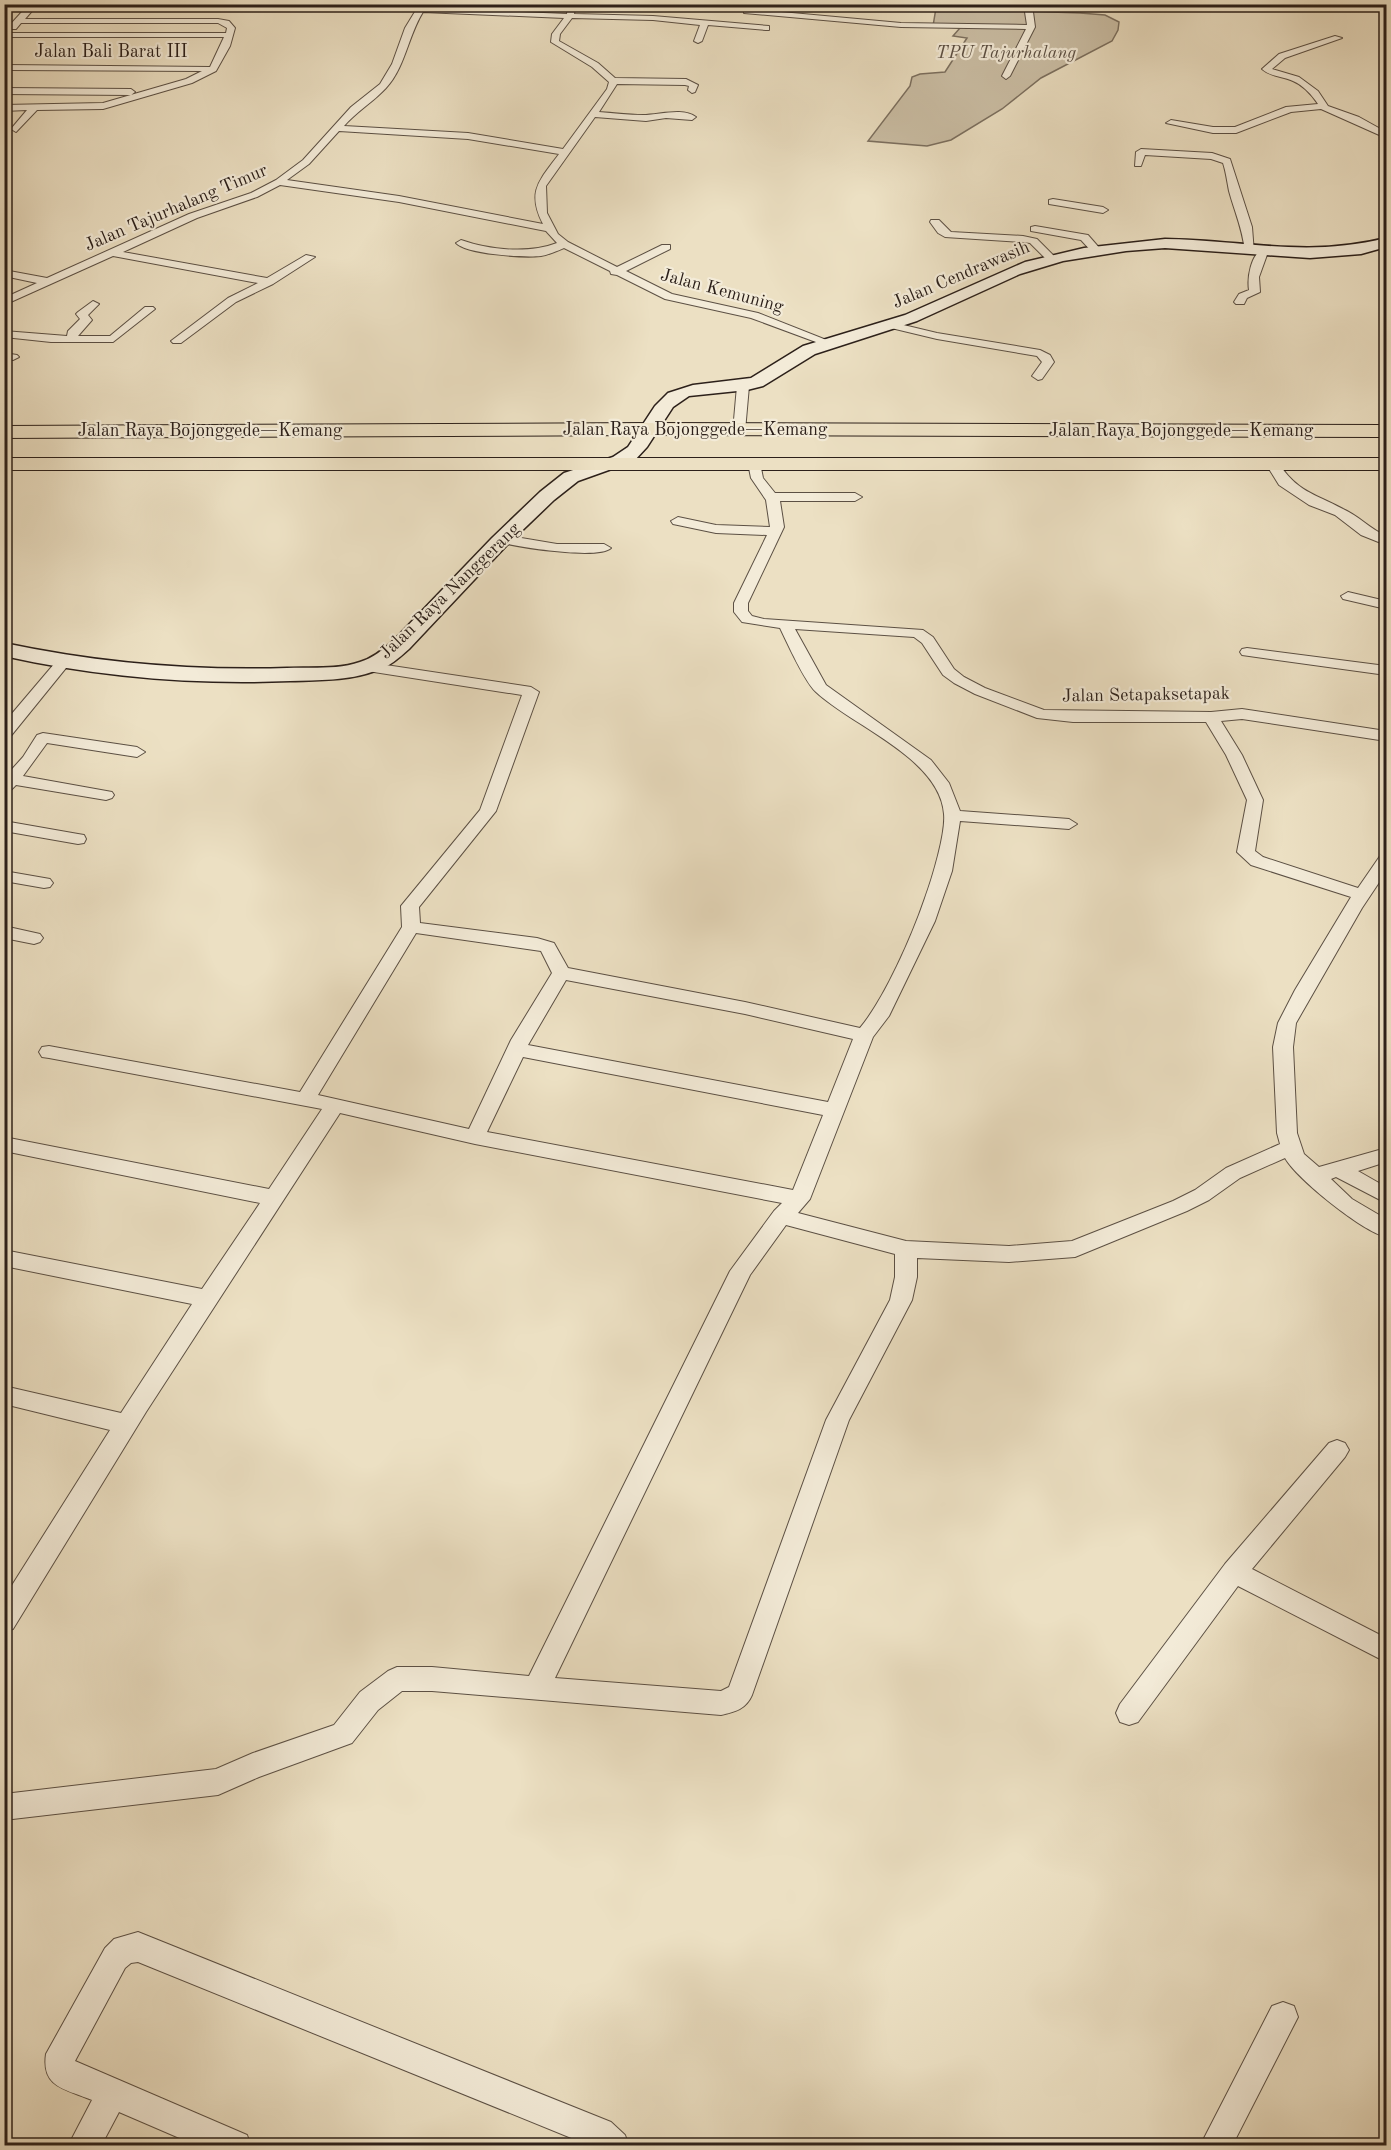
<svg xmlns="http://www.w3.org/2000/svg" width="1391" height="2150" viewBox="0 0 1391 2150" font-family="'Old Standard TT',serif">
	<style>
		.green { fill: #cbbfa6; stroke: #7c7060; stroke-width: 1.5 }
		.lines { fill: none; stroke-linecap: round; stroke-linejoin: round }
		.street-casing { stroke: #5c5044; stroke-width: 2 }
		.secondary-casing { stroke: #2c201a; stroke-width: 3 }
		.highway-casing { stroke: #2c201a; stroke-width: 2 }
		.street { fill: #f3ebd8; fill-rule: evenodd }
		.secondary { fill: #f3ebd8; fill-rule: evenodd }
		.highway { fill: #ece0c3; fill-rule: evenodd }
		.labels { text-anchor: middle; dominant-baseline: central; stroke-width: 4.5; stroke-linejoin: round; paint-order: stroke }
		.far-street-label { font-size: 18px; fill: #2c201a; stroke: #f3ebd8 }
		.far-park-label { font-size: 18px; font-style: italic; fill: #5c5044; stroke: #f3ebd8 }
	</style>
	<rect width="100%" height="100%" fill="#ece0c3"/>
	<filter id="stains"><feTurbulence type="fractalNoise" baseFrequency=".00333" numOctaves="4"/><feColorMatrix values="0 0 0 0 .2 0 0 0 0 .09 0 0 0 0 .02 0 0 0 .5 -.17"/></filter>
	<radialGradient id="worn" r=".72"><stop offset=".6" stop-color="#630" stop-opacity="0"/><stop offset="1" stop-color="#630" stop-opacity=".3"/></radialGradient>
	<path class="green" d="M936,8L1080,13L1105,15L1119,22L1118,30L1112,41L1041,78L1002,109L951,140L927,146L868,141L910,86L912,77L920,74L945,72L967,38L953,36L960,28L933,26Z"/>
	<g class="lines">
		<defs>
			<path id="street" d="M29,4H38L25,19H218L229,21L235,28L230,46L216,71L192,83L103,109L37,110L16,132L11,129L27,110L4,111V105L103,103L186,79L202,71L10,70L6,67L7,65L210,67L224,37H4V33H226L227,28L218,23H21L16,29H10V25Z
				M336,4H428L425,8L567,14L568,4H576L574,14L653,16L769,26V30H766L708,25L702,41L698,43L694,41L700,25L653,20L572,18L560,34L559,41L598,63L615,78L686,79L698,85L695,92L692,93L688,90L689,86L685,85L617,84L599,112C614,113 629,115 643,115C660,115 682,107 696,117L692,120L666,118L646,121L595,117L546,186L547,213L558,234L568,242L617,267L662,245H670V249L626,271L672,294L758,313L834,343L828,346L824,345L751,318L665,299L617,275L611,274L610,271L564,248C557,251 548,255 541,256C524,258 466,254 456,243L461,240C489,250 529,254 557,243L546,231L399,202L280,185L257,197L197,218L123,252L267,278L306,255L315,257L273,284L236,302L181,343H173L171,341L228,298L258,283L113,256L4,305V298L37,283L4,276V270L47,278L189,214L251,193L276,180L303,160L351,107L380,84L392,64L405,28L416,10L339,8ZM423,12L564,18L552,34L551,42L592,67L609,82L607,89L563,149L468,133L344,126C356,112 373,102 386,88C405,68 408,36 423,12ZM339,131L468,139L559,154C540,180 526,191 543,224L399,196L287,180L309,164Z
				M747,9L901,23L1027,25L1025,12L1029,10L1033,12L1035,27L1010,76L1006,79L1002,76L1026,29L901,27L744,13V9Z
				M1335,36L1342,38L1285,58L1272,69L1299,77L1318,91L1328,106L1359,117L1386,132V138L1321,109L1291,112L1236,133H1213L1166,123L1171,120L1213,127H1235L1286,107L1318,104C1312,95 1303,85 1293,81C1282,76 1271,77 1262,69L1279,54Z
				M4,88L131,89L135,92L131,95L4,94Z
				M1141,149L1212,153L1230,159L1252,227L1254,253L1245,251C1242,227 1235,213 1229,191C1227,181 1226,172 1223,163L1211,159L1145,155L1141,166H1135L1136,152Z
				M1053,199L1103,207L1108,210L1103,213L1049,204V200Z
				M931,220H939L951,232L1023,236L1037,239L1057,259L1048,261L1030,243L1023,242L945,237L938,233L930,222Z
				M1035,226L1088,235L1102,251L1093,253L1081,240L1031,231V227Z
				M1263,249L1268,252L1259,277L1260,292L1247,298L1244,304H1236L1234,302L1239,294L1249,290C1247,278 1251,254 1263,249Z
				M93,301L99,304L88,315L92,320L78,336H110L145,307H153L155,309L113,342H51L4,337V331L67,336L68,331L80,319L76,314L78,312Z
				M891,322L937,333L1040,350L1050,355L1054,362L1042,379L1038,380L1032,376L1042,362L1037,356L937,339L887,327L885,325Z
				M4,353L17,355L19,357L13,360H4Z
				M743,382L749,386L745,431L739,435L733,431L737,386Z
				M754,459L760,463L763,478L775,493H855L862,497L855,501H780L784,527L748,603V611L752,616L764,619L923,630L933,637L954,669L964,677L985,688L1044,710L1211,712L1242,709L1386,731V741L1242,719L1221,721L1242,755L1263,800L1255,851L1263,857L1358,888L1380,856L1386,855V872L1362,908L1296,1023L1293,1047L1297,1133L1304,1154L1319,1167L1386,1148V1162L1358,1171L1386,1187V1203L1336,1177L1331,1179L1352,1199L1386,1219V1237C1362,1231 1298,1180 1285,1158L1240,1178L1209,1200L1187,1211L1075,1257L1009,1262L917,1258V1277L912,1300L849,1420L752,1695C746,1709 735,1712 721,1715L432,1691H402L378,1710L352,1743L259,1777L218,1795L4,1820V1794L216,1769L253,1753L334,1725L360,1692L388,1671L397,1667H432L529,1676L730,1271L774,1211L782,1203L475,1144L340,1113L146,1412L13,1629L4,1632V1598L110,1430L4,1404V1386L121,1413L192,1304L4,1266V1250L202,1289L260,1203L4,1151V1137L269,1189L322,1109L49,1058L42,1057L39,1052L42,1047L49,1046L300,1092L402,927L401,906L480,810L522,695L361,670L358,667L366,662L531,687L539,692L496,811L419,907L420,923L537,938L554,943L568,968L745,1002L860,1028C885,998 912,936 925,898C932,879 946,833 944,814C940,758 852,726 816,692C804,681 788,644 780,628L742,622L734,612V603L767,535L716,533L673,524L671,521L678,517L716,525L770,527L766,500L751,478L748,463ZM795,629L914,637L922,643L943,675L954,683L975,694L1037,718L1073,722H1206L1226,755L1247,800L1237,852L1251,865L1351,897L1295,990L1278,1023L1273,1047L1277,1133L1280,1144L1226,1168L1195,1190L1173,1201L1072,1241L1009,1246L906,1241L798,1213L810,1199L873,1037L889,1016L935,921L952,871L960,821L1069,829L1077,824L1069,819L960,811L949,783L931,760L826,685ZM416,933L541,951L552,973L511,1040L469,1129L318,1095ZM566,980L745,1014L853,1039L828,1102L528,1045ZM523,1057L823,1115L793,1190L487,1132ZM786,1225L895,1254V1277L890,1300L826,1420L729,1687L721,1691L555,1678L750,1275Z
				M1272,460L1277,461C1297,492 1313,493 1343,509C1359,516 1370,529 1386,536V545L1361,535L1335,515L1309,505L1279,485L1266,464Z
				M504,535L557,544H604L611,548C598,560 518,547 499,542L497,539L499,536Z
				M1348,592L1386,601V609L1343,599L1341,596Z
				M1247,648L1386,666V675L1242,655L1240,652L1242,649Z
				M65,656L72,660L70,663L10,737L4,739V723L60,657Z
				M43,733L137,747L145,752L137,757L47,743L23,776L112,792L114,795L112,798L106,800L16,785L10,791L4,793V778L23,757L37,735Z
				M4,821L78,834L84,835L86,839L84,843L78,844L4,831Z
				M4,871L50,879L53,883L50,887L44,888L4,881Z
				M4,926L40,934L43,938L40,942L34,944L4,938Z
				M1337,1440L1345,1443L1349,1450L1345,1457L1252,1569L1386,1638V1662L1238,1586L1138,1722L1129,1725L1120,1722L1116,1713L1120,1704L1225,1564L1329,1443Z
				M138,1932L611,2122L625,2135L629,2146H591L138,1962L131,1963L125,1968L75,2061L247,2135L251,2146H198L119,2112L101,2146H68L92,2100C66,2089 41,2088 46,2054L105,1948L114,1939Z
				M1283,2002L1294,2006L1298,2017L1232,2146H1200L1272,2006Z"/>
			<path id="secondary" d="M1165,239C1244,240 1306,258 1386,238V247L1361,254L1310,258L1165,248L1126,251L1063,261L1020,274L917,321L815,354L763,386L747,390L689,396L673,407L647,447L634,461L578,481L554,500L506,546L409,649C399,658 389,667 375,671C348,681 318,680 290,681C193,685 99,677 4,656V643C98,663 191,671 287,668C310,667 337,670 360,662C373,658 384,649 394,640L492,538L540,492L564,473L613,457L628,447L655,406L668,393L693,385L751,378L803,346L905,315L1025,262L1084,248Z"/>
			<path id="highway" d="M650,423L1386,425V437L650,435L4,438V426Z
				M4,458H1386V470H4Z"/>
		</defs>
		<use href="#street" class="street-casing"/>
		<use href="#secondary" class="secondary-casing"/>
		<use href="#highway" class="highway-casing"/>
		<use href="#street" class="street"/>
		<use href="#secondary" class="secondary"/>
		<use href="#highway" class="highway"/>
	</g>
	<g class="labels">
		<g class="far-street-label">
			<text x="111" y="52">Jalan Bali Barat III</text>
			<text transform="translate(176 208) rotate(-23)">Jalan Tajurhalang Timur</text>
			<text transform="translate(961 275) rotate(-23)">Jalan Cendrawasih</text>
			<text transform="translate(722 291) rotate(15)">Jalan Kemuning</text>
			<text x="695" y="430">Jalan Raya Bojonggede—Kemang</text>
			<text x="210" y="431">Jalan Raya Bojonggede—Kemang</text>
			<text x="1181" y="431">Jalan Raya Bojonggede—Kemang</text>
			<text transform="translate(450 591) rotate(-44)">Jalan Raya Nanggerang</text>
			<text transform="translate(1146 695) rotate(-1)">Jalan Setapaksetapak</text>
		</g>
		<g class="far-park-label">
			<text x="1006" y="53">TPU Tajurhalang</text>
		</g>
	</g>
	<rect width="1391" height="2150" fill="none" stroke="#ece0c3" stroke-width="24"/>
	<rect x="6" y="6" width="1379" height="2138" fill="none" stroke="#2c201a" stroke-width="3"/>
	<rect x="12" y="12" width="1367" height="2126" fill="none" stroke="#2c201a" stroke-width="1.5"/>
	<rect width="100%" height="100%" filter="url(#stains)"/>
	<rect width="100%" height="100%" fill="url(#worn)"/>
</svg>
